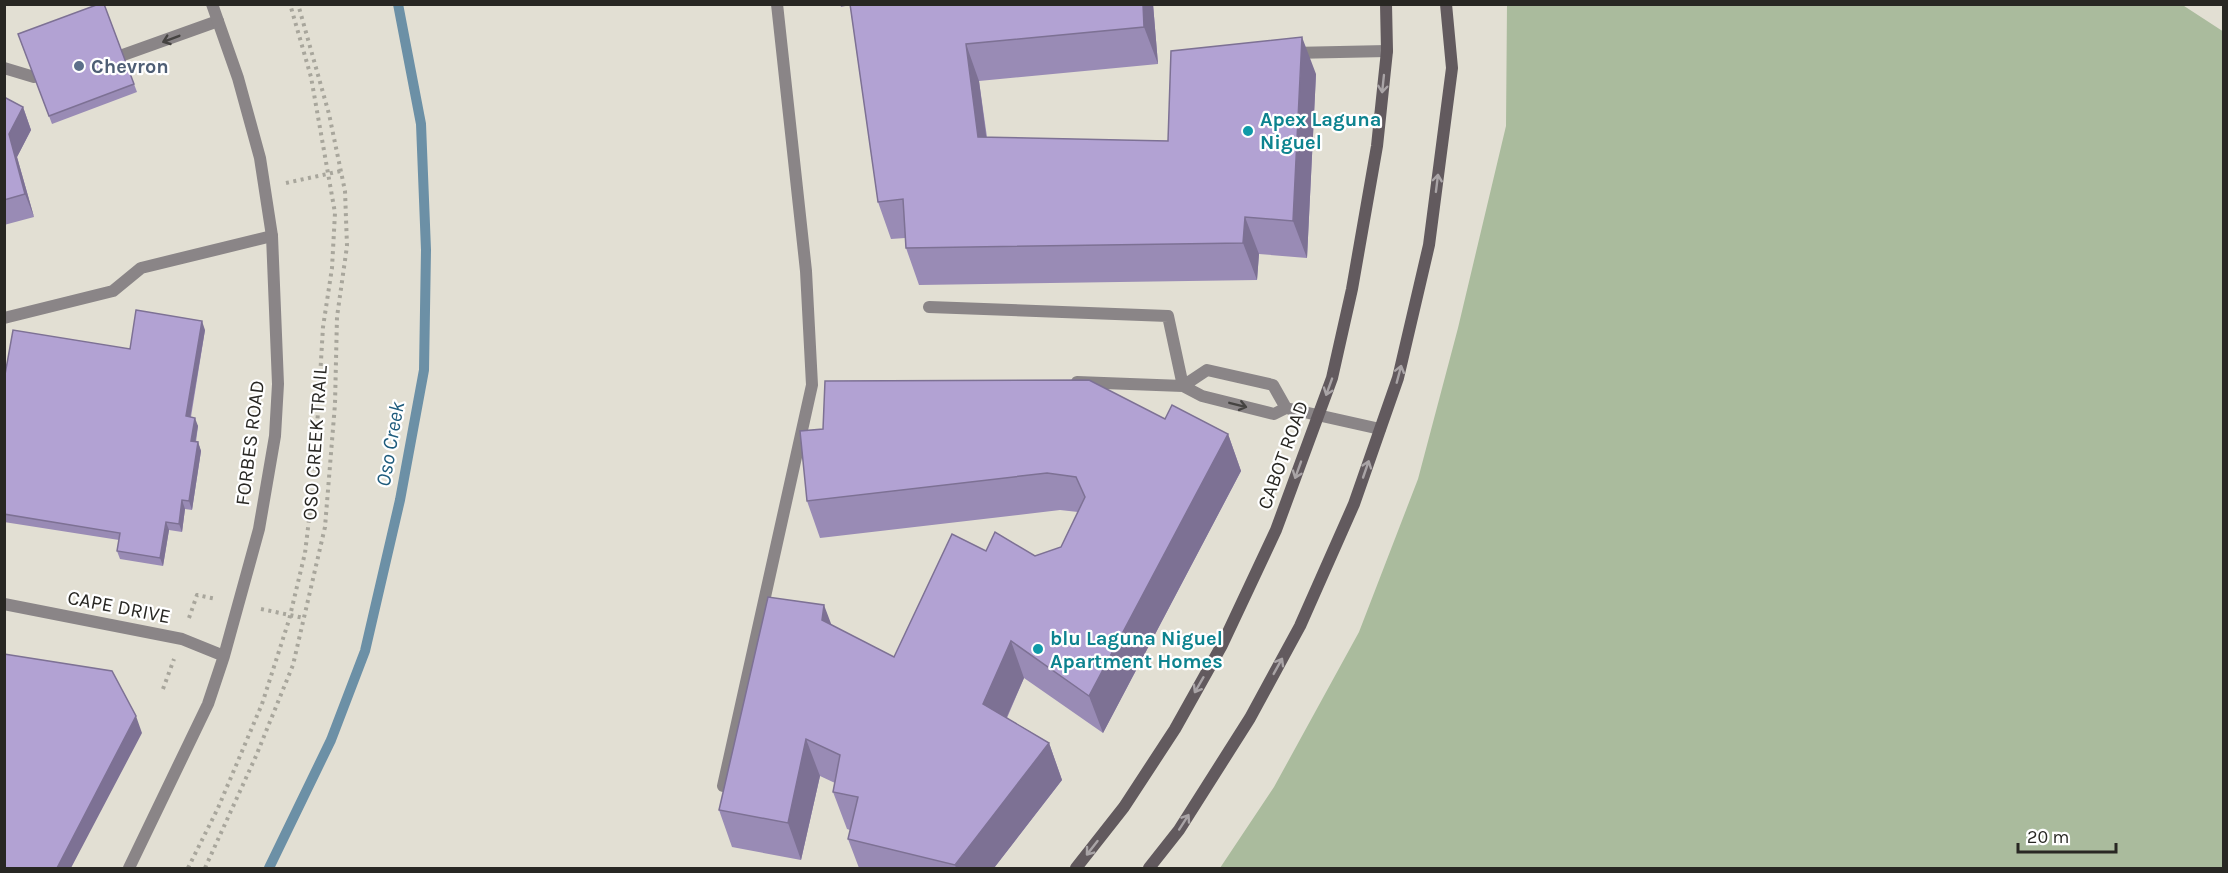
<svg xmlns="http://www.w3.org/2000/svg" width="2228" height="873" viewBox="0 0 2228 873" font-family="Karla,sans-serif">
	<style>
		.green { fill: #aabb9d }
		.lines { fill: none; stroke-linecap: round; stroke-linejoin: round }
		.stream { stroke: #6c90a6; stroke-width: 10 }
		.path { stroke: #a8a69c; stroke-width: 4; stroke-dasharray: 3 4.5; stroke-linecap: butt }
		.service { stroke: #8a8587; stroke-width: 12 }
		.minor { stroke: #8a8587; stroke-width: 12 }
		.secondary { stroke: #625a5e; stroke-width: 12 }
		.wall { fill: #998bb5 }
		.shaded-wall { fill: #7d7194 }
		.building { fill: #b2a2d3; stroke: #7d7194; stroke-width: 1.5 }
		.oneway { stroke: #454341 }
		.oneway2 { stroke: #a9a4a6 }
		.service-dot { fill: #5c6f8a; stroke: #fff; stroke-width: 2 }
		.culture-dot { fill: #0f9aa8; stroke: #fff; stroke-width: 2 }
		.labels { text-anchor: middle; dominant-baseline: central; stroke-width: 4.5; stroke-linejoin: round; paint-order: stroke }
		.service-label { font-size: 20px; font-weight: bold; fill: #4e5e75; stroke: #fff; text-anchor: start }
		.culture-label { font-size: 20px; font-weight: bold; fill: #0d838f; stroke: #fff; text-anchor: start }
		.street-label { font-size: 20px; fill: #282723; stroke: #fff }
		.water-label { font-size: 21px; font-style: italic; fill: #1e5b7c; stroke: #fff }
	</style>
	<rect width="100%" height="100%" fill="#e2dfd3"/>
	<path class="green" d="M2181,4L2224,32L2223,868H1220L1274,787L1359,632L1418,479L1458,328L1506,126L1507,5Z"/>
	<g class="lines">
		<path class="stream" d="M269,868L331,740L365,651L400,500L424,370L426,250L421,124L398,4"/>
		<path class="path" d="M286,183L341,171
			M261,609L304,618
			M189,618L197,595L216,599
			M163,689L174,659
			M188,868L218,808L262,704L289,620L305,553L314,478L323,327L332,268L335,213L311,77L290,4
			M205,868L256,756L293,665L325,527L335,404L337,317L347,246L345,191L329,114L298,4"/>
		<path class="service" d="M123,55L218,21
			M4,68L34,77
			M929,307L1168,316L1183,386
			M4,318L113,291L141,268L272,236
			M1077,382L1183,386L1202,396L1274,414L1286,408L1273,385L1207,370L1183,386
			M1286,408L1380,429
			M723,786L812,385L806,271L777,4"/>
		<path class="minor" d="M1292,53L1387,51
			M4,604L182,639L224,656
			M129,868L208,704L224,656L259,529L275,436L278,384L272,236L260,158L238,78L212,4"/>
		<path class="secondary" d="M1076,868L1124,807L1175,729L1222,645L1276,530L1332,378L1352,289L1377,146L1387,51L1386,4
			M1149,868L1179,830L1250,718L1300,626L1354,504L1398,378L1429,245L1452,68L1446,4"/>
	</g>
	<path class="wall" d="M104,4L137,92L52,124L18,34Z
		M840,4H1153L1158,64L979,81L987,137L1168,141L1316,74L1307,258L1259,254L1257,280L919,285L906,248L905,238L891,239L878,202L850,5L841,7Z
		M4,97L23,107L31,130L17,157L34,217L4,225Z
		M205,330L191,417L198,426L196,442H198L201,451L192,510L185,509L182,532L169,530L163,566L120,559L117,551L119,540L4,522V380Z
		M1165,419L1228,434L1241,471L1103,733L1024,678L1007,718L1049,743L1062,780L994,868H859L848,839L850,830L847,829L833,792L835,783L820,776L801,860L732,847L719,810L831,625L894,657L986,551L1035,556L1061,547L1078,512L1060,510L820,538L807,501Z"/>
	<path class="shaded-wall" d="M1143,4H1153L1158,64L1144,27Z
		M1302,37L1316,74L1307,258L1293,221Z
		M966,44L979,81L991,174L978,137Z
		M23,107L31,130L17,157L34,217L25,194L9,134Z
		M1245,217L1259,254L1257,280L1243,243Z
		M202,321L205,330L189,424L186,416Z
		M195,418L198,426L194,449L191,441Z
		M1228,434L1241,471L1103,733L1089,696Z
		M198,442L201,451L192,510L189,501Z
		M182,500L185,509L182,532L179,524Z
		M166,522L169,530L163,566L160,558Z
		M824,605L838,642L822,620Z
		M1011,641L1024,678L996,741L983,704Z
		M136,716L142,733L71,868H57Z
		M806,739L820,776L801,860L788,823Z
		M1049,743L1062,780L994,868H956L955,865Z"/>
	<path class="building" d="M99,4H104L134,84L49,116L18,34Z
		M850,4H1143L1144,27L966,44L978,137L1168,141L1171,51L1302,37L1293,221L1245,217L1243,243L906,248L903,199L878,202Z
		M4,97L23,107L9,134L25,194L4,200Z
		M136,310L202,321L186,416L195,418L191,441L198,442L189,501L182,500L179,524L166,522L160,558L117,551L120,533L4,514V380L13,330L130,349Z
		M1089,380L1165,419L1172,405L1228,434L1089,696L1011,641L983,704L1049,743L955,865L848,839L858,797L833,792L840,755L806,739L788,823L719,810L768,597L824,605L822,620L894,657L952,534L986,551L995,532L1035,556L1061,547L1085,497L1076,477L1047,473L807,501L800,431L823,429L825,381Z
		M4,654L112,671L136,716L57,868H4Z"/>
	<defs><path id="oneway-shaft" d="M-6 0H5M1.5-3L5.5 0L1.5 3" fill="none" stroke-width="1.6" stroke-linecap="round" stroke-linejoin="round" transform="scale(1.5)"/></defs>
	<g class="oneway">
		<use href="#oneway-shaft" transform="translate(171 39) rotate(159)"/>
		<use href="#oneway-shaft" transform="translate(1238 405) rotate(14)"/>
	</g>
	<g class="oneway2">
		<use href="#oneway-shaft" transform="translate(1383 84) rotate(96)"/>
		<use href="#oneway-shaft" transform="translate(1437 183) rotate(-83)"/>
		<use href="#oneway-shaft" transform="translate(1399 374) rotate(-75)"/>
		<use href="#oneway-shaft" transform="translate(1329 387) rotate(110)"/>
		<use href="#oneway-shaft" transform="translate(1366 469) rotate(-71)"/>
		<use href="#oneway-shaft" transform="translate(1298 470) rotate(110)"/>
		<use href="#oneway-shaft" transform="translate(1278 666) rotate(-61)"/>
		<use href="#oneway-shaft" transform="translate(1199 685) rotate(120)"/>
		<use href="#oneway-shaft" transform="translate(1184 822) rotate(-57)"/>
		<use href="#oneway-shaft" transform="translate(1092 848) rotate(128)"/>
	</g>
	<circle class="service-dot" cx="79" cy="66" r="6"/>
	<g class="culture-dot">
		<circle cx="1248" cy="131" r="6"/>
		<circle cx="1038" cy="649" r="6"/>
	</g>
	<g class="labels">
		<g class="service-label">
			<text x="91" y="66">Chevron</text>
		</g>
		<g class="culture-label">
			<text x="1260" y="119">Apex Laguna<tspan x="1260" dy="23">Niguel</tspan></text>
			<text x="1050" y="638">blu Laguna Niguel<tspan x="1050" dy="23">Apartment Homes</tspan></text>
		</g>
		<g class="street-label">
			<text transform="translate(250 443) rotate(-83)">FORBES ROAD</text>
			<text transform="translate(315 443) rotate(-86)">OSO CREEK TRAIL</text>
			<text transform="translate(1283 455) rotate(-70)">CABOT ROAD</text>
			<text transform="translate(119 607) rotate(11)">CAPE DRIVE</text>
		</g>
		<g class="water-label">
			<text transform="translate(390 444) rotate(-80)">Oso Creek</text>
		</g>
	</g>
	<rect width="2228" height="873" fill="none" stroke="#282723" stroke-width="12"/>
	<path d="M2018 843v9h98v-9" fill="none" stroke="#282723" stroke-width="3"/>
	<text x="2027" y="843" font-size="18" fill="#282723" stroke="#ffffff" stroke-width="4.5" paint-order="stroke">20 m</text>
</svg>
